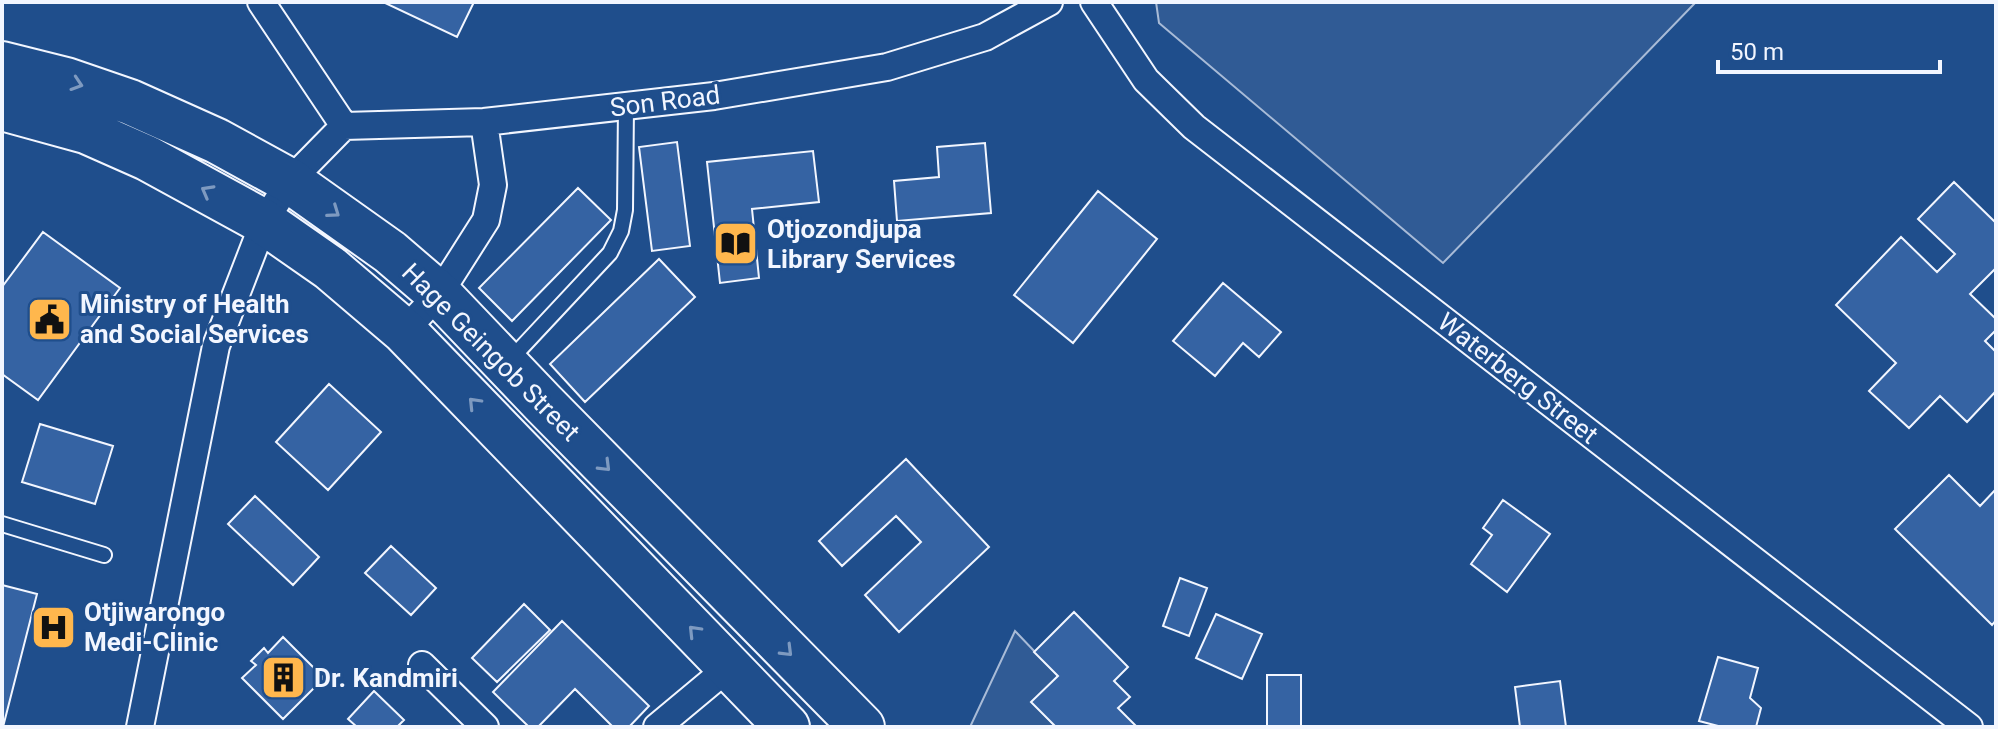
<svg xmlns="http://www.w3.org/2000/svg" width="1998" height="729" viewBox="0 0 1998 729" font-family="Roboto,sans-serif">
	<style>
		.built { fill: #305b95; stroke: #a8bbd7; stroke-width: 2 }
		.building { fill: #3563a3; stroke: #f2f6ff; stroke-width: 2 }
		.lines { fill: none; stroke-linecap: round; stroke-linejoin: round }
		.lane-casing { stroke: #f2f6ff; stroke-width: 18 }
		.street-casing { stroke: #f2f6ff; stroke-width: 30 }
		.highway-casing { stroke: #f2f6ff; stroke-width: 48 }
		.lane { stroke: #1f4e8c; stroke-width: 14 }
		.street { stroke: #1f4e8c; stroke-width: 26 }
		.highway { stroke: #1f4e8c; stroke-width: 44 }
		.oneway { stroke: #7e9ac0 }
		.labels { text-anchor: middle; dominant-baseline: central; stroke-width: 6; stroke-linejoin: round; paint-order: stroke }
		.street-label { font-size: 26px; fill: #f2f6ff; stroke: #1f4e8c }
		.poi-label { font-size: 26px; font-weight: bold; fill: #f2f6ff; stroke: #1f4e8c; text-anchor: start }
	</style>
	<rect width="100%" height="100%" fill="#1f4e8c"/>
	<path class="built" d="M1156,2H1696L1443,263L1159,23Z
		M1015,631L1058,676L1032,702L1056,727H970Z"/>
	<path class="building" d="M386,2H474L457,37L385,3Z
		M677,142L690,246L652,251L639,147Z
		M985,143L991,213L897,221L894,181L939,177L937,147Z
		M813,151L819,202L752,209L759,278L720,283L707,162Z
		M1954,182L1996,223V268L1970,294L1996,319V330L1985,341L1996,352V391L1967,422L1940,396L1909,428L1869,391L1896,363L1836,305L1901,237L1937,272L1955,254L1918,219Z
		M578,188L611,220L512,321L479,288Z
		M1098,191L1157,239L1073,343L1014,295Z
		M43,232L120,288L38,400L2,374V287Z
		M659,259L695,297L585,402L550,364Z
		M1223,283L1281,332L1259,357L1243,343L1215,376L1173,341Z
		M329,384L381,432L328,490L276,442Z
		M40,424L113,446L95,504L22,482Z
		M906,459L989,547L899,632L865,595L921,542L896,516L842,566L819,541Z
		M1949,475L1980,506L1996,489V620L1992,625L1895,529Z
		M255,496L319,557L293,585L228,524Z
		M1503,500L1550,534L1507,592L1471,564L1492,535L1483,528Z
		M391,546L436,588L411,615L365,573Z
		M1180,578L1207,588L1189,636L1163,626Z
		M2,585L37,594L3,727H2Z
		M524,604L550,630L497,682L472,658Z
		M1074,612L1128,667L1114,681L1130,697L1118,708L1137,727H1056L1031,702L1058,676L1034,652Z
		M1216,614L1262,634L1242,679L1196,658Z
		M562,621L649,706L629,727H613L575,689L538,727H529L493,692Z
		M283,637L324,678L283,719L242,678L256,665L251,661L264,648L268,653Z
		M1718,657L1758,668L1750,698L1761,708L1756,727H1722L1699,721Z
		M1267,675H1301V727H1267Z
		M1560,681L1566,727H1520L1515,687Z
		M374,691L404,720L397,727H357L348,719Z"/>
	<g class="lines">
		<defs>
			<path id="lane" d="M509,361L610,253L621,231L625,210L626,106
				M2,524L104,555"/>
			<path id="street" d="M261,2L344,126
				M1094,2L1146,80L1194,127L1969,727
				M404,331L439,294L486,220L493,185L484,122
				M422,665L485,727
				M140,727L216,346L264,222L290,181L344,126L484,122L714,96L887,67L985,37L1049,2
				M657,727L729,667"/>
			<path id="highway" d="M2,64L66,80L130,102L217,141L290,181L390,252L439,294L543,403L862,727
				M2,108L86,131L147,158L264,222L330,268L404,331L787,727"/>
		</defs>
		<use href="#lane" class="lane-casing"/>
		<use href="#street" class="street-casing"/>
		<use href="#highway" class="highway-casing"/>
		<use href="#lane" class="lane"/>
		<use href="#street" class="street"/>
		<use href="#highway" class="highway"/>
	</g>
	<defs><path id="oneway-chevron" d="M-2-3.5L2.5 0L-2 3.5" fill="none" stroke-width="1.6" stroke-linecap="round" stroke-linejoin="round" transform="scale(2)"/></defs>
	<g class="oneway">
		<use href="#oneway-chevron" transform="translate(77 84) rotate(18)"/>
		<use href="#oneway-chevron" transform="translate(207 191) rotate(-151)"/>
		<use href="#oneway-chevron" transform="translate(334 212) rotate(35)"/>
		<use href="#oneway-chevron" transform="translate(474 403) rotate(-134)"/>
		<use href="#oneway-chevron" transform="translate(605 466) rotate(45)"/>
		<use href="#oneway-chevron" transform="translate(694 631) rotate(-134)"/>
		<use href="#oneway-chevron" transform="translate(787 651) rotate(45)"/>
	</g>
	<defs>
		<symbol id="library-square" viewBox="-11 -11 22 22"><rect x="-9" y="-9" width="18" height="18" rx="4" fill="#ffb74d" stroke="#1f4e8c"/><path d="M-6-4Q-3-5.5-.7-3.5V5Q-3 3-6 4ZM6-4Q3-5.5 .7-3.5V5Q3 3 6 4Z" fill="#111"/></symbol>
		<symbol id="civic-square" viewBox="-11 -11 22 22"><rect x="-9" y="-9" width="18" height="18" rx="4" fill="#ffb74d" stroke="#1f4e8c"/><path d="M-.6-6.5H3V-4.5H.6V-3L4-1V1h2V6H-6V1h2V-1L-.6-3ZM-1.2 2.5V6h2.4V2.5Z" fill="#111"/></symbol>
		<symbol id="hospital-square" viewBox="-11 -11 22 22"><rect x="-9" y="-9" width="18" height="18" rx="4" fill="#ffb74d" stroke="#1f4e8c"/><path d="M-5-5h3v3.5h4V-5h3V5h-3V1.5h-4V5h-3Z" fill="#111"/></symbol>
		<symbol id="building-square" viewBox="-11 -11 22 22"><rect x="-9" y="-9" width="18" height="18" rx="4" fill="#ffb74d" stroke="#1f4e8c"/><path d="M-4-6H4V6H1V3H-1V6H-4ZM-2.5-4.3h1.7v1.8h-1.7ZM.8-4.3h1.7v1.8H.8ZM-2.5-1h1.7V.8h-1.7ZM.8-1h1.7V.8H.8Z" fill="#111"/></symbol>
	</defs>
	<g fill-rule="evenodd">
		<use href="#library-square" x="710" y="218" width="51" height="51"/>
		<use href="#civic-square" x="24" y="294" width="51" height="51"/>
		<use href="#hospital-square" x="28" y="602" width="51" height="51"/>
		<use href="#building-square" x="258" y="652" width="51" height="51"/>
	</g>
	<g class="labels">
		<g class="street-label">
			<text transform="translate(665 101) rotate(-7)">Son Road</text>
			<text transform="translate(491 352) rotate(45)">Hage Geingob Street</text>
			<text transform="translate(1518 378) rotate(38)">Waterberg Street</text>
		</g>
		<g class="poi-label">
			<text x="767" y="229">Otjozondjupa<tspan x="767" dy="30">Library Services</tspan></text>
			<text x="80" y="304">Ministry of Health<tspan x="80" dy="30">and Social Services</tspan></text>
			<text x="84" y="612">Otjiwarongo<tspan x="84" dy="30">Medi-Clinic</tspan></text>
			<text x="314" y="678">Dr. Kandmiri</text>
		</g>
	</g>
	<rect width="1998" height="729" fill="none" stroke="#f2f6ff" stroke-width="8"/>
	<path d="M1718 60v12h222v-12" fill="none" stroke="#f2f6ff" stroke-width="4"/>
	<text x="1730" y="60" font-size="24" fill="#f2f6ff" stroke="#1f4e8c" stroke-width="6" paint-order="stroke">50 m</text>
</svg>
